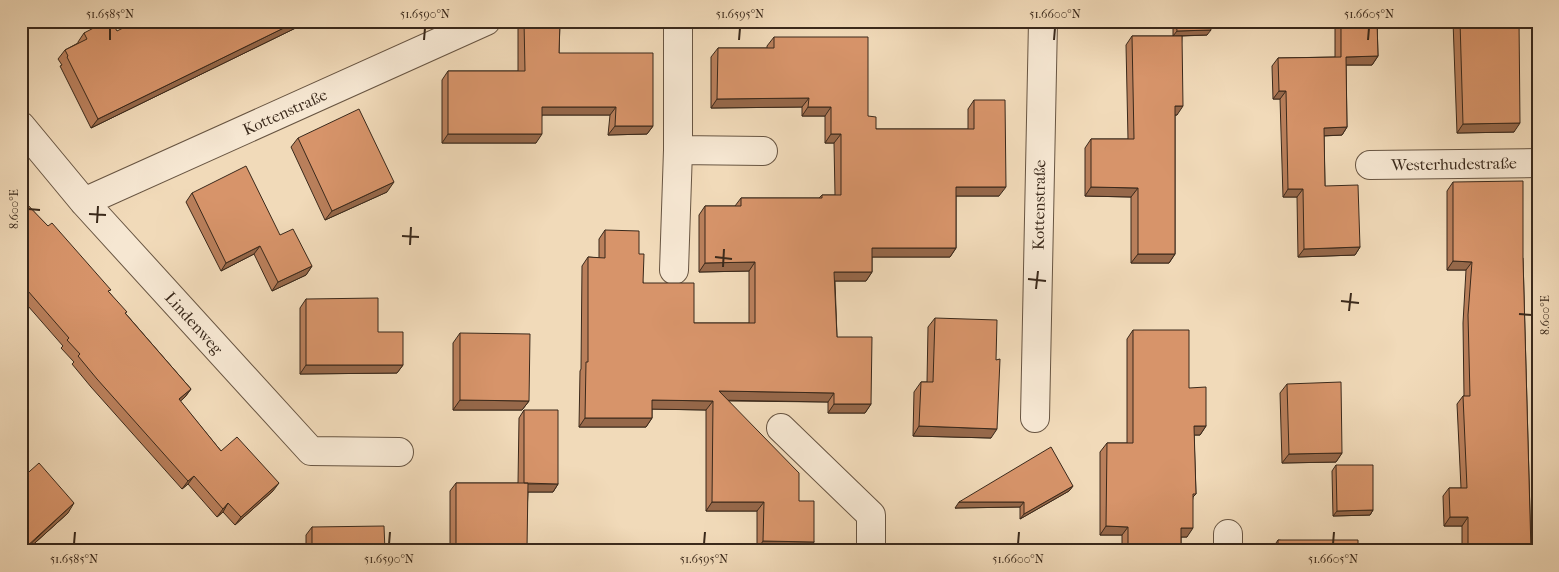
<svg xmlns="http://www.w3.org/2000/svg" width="1559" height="572" viewBox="0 0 1559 572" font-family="'IM FELL French Canon',serif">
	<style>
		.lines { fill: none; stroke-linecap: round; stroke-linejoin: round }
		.minor-casing { stroke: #685542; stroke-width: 30 }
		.minor { stroke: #f6e7d2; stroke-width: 28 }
		.wall { fill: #b97f5b; stroke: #3a291b }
		.shaded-wall { fill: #96684a; stroke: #3a291b }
		.building { fill: #d7946a; stroke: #3a291b }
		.ticks { fill: none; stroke: #3a291b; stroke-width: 2 }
		.labels { text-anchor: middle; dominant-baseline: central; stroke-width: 4; stroke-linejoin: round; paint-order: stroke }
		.street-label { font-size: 16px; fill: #3a291b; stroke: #f6e7d2 }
		.neatline { fill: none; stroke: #3a291b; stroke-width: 2 }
		.ticks-label { font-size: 12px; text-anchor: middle; fill: #3a291b }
	</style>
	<rect width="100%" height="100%" fill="#f1dab9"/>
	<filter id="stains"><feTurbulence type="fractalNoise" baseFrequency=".004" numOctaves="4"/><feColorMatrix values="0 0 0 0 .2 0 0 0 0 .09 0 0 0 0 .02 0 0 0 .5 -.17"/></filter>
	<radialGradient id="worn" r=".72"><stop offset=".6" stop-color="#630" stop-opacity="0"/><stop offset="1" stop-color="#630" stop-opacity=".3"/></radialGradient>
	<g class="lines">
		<defs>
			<path id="minor" d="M21,126L84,202L311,451L399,452
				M678,150L763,151
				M1370,165L1538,163
				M84,202L486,21
				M674,270L678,150V21
				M1035,418L1043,21
				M781,428L871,515V551
				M1228,534V551"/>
		</defs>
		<use href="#minor" class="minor-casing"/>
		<use href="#minor" class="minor"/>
	</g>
	<path class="wall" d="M310,21L91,128L60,66L62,65L58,59L65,50L78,43V42L84,33Z
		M518,21H560L559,53L653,126L647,134L608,135L610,115H542L536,143H442V80L448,71H518Z
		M1173,21H1210L1207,35L1182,36L1177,115H1175V254L1169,263H1131V197L1085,196V148L1091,139H1128L1126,45L1132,36H1173Z
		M1335,21H1377L1378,56L1372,65H1346L1347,127L1342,135L1324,136L1325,186L1360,247L1355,255L1298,257L1297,197H1283L1280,99H1273L1272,66L1278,58L1335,57Z
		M1453,21H1519L1514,132L1457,133Z
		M774,37L868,116L876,129H968V109L974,100L999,196H956V248L950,257H872V272L866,281H835L837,337L871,404L865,413H828V402L728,401L799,501L814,542L808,551L757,550V511H706V410L652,409V418L646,427H579L580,371L581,369L582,266L588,257L599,258V239L605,230L639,254L643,283L694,323H749V271L699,272V215L705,206H735L741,198H819L822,195H835L834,143H825V116H802V107L711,108V57L718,48H767V46Z
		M298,138L387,192L325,220L291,147Z
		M1453,182L1523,258L1531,551H1462V526H1444L1443,496L1449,488H1461L1457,404L1463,396H1464L1463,323L1466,270H1447V191Z
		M192,193L280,235L312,266L306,275L272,291L254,254L221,271L186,202Z
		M21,198L109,292L126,314L191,389L185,397L180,401L221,451L273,491L235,525L223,512L217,517L188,484L182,489L91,387L72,364L74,362L61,348L63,346L21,298Z
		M306,299L378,332L403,365L397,373L300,374V308Z
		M935,318L991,438L913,436L914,392L921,382H927L928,327Z
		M1133,330L1189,388L1206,426L1200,435H1194L1196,494L1193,497L1187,537H1181V551H1122V535H1100V452L1107,443H1127V339Z
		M460,333L529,401L522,410H453V343Z
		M1287,384L1342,453L1336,462L1282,463L1280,393Z
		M524,410L558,484L553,492H528L525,551H450V491L456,483H518L519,418Z
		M1336,465L1373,510L1370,515L1333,516L1332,471Z
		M21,479L68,513L26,551H21Z
		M1073,486L1069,491L1020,519V507L955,508Z
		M312,527L385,551H306V535Z
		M1278,540L1358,551H1272V549Z"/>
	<path class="shaded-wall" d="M298,21H310L91,128L98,119Z
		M1211,30L1207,35L1173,36L1177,31Z
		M1378,56L1372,65H1340L1346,57Z
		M1279,91H1286L1280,99H1273Z
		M809,98L802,107L711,108L717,99Z
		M1175,106H1183L1177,115H1169Z
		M542,107H616L610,115H536Z
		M808,107H831L825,116H802Z
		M1520,123L1514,132L1457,133L1463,124Z
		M615,126H653L647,134L608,135Z
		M1347,127L1342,135L1318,136L1324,128Z
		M448,134H542L536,143H442Z
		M831,134H841L834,143H825Z
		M394,182L387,192L325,220L332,211Z
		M956,187H1006L999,196H950Z
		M1091,187L1138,188L1131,197L1085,196Z
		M1288,189H1303L1297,197H1283Z
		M260,246L254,254L221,271L226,263Z
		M1360,247L1355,255L1298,257L1304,249Z
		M872,248H956L950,257H866Z
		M1138,254H1175L1169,263H1131Z
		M1453,261L1472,262L1466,270H1447Z
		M755,262L749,271L699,272L705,263Z
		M312,266L306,275L272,291L278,282Z
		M834,272H872L866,281H828Z
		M306,365H403L397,373L300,374Z
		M191,389L185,397L173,408L179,399Z
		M719,391L834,393L828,402L712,400Z
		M460,400L529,401L522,410H453Z
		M652,400L713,401L706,410L646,409Z
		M834,404H871L865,413H828Z
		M585,418H652L646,427H579Z
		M919,426L997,429L991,438L913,436Z
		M1194,426H1206L1200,435H1188Z
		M1342,453L1336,462L1282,463L1289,454Z
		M194,476L188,484L182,489L188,481Z
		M279,483L273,491L235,525L241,517Z
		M524,484H558L553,492H518Z
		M1073,486L1069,491L1020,519L1024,514Z
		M712,502H764L757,511H706Z
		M959,502H1024L1020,507L955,508Z
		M74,503L68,513L26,551H23Z
		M228,503L223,512L217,517L223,509Z
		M1373,510L1370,515L1333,516L1337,511Z
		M1450,517H1468L1462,526H1444Z
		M1106,526L1128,527L1122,535H1100Z
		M1181,528H1193L1187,537H1175Z
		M763,541L814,542L808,551L757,550Z"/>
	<path class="building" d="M107,21H111L117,31L137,21H298L98,119L67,57L68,56L65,50L87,39L84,33Z
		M524,21H560L559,53H653V126H615L616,107H542V134H448V71H525Z
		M1176,21H1210L1211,30L1177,31Z
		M1341,21H1377L1378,56L1346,57L1347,127L1324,128L1325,186L1358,185L1360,247L1304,249L1303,189H1288L1286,91H1279L1278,58L1341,57Z
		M1460,21H1519L1520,123L1463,124Z
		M1132,36H1182L1183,106H1175V254H1138V188L1091,187V139H1134Z
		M774,37H868V116L876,117V129H974V100H1005L1006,187H956V248H872V272H834L837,337H872L871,404H834V393L719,391L799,473V501H814V542L763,541L764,502H712L713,401L652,400V418H585L586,362H588V257L605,258V230L639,231V254H644L643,283H694V323H755V262L705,263V206H741V198H822V195H841V134H831V107H808L809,98L717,99L718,48H774Z
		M359,109L394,182L332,211L298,138Z
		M246,166L280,235L293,229L312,266L278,282L260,246L226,263L192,193Z
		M1523,181V258L1531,551H1468V517H1450L1449,488H1467L1463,396H1470L1468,315L1472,262L1453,261V182Z
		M21,198L48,226L52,223L111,290L108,291L127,312L125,313L191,389L179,399L221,451L237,437L279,483L241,517L228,503L223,509L194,476L188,481L97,379L78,356L80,354L67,340L69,338L21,283Z
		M378,298V332H403V365H306V299Z
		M935,318L997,320L996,360L1000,359L997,429L919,426L921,382H933Z
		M1133,330H1189V388L1206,387V426H1194L1196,494H1193V528H1181V551H1128V527L1106,526L1107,443H1133Z
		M460,333L530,334L529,401L460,400Z
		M1341,382L1342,453L1289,454L1287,384Z
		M21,396L27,402L21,407Z
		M524,410H558V484L524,483Z
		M1051,447L1073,486L1024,514V502H959Z
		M39,463L74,503L25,548L21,545V479Z
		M1336,465H1373V510L1337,511Z
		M456,483H528L527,548H523V551H456Z
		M384,526L385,551H312V527Z
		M1278,540H1358V551H1278Z"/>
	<path class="ticks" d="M110,40V28M424,40L425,28M739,40L740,28M1054,40L1055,28M1368,40L1369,28M28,209L40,210M89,214L106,215M97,223L98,206M402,236L419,237M410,245L411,227M715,257L732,259M723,267L724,249M1028,279L1046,281M1036,289L1038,271M1341,301L1359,303M1349,311L1351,293M1519,314L1532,315M74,544L75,532M389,544L390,532M704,544L705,532M1018,544L1019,532M1333,544L1334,532"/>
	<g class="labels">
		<g class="street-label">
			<text transform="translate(285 112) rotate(-24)">Kottenstraße</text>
			<text transform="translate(1454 164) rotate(-1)">Westerhudestraße</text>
			<text transform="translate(1039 205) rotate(-89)">Kottenstraße</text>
			<text transform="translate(194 323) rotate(48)">Lindenweg</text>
		</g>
	</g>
	<rect width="1559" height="572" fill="none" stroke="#f1dab9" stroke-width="55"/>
	<rect x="28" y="28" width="1504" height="516" class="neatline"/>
	<g class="ticks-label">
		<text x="110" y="18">51.6585°N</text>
		<text x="425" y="18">51.6590°N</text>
		<text x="740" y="18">51.6595°N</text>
		<text x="1055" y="18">51.6600°N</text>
		<text x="1369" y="18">51.6605°N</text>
		<text transform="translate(14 209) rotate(-90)" y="4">8.600°E</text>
		<text transform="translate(1545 315) rotate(-90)" y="4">8.600°E</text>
		<text x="74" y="563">51.6585°N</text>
		<text x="389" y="563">51.6590°N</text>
		<text x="704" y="563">51.6595°N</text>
		<text x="1018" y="563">51.6600°N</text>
		<text x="1333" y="563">51.6605°N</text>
	</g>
	<rect width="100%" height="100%" filter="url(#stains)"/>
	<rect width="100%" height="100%" fill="url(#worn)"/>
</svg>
